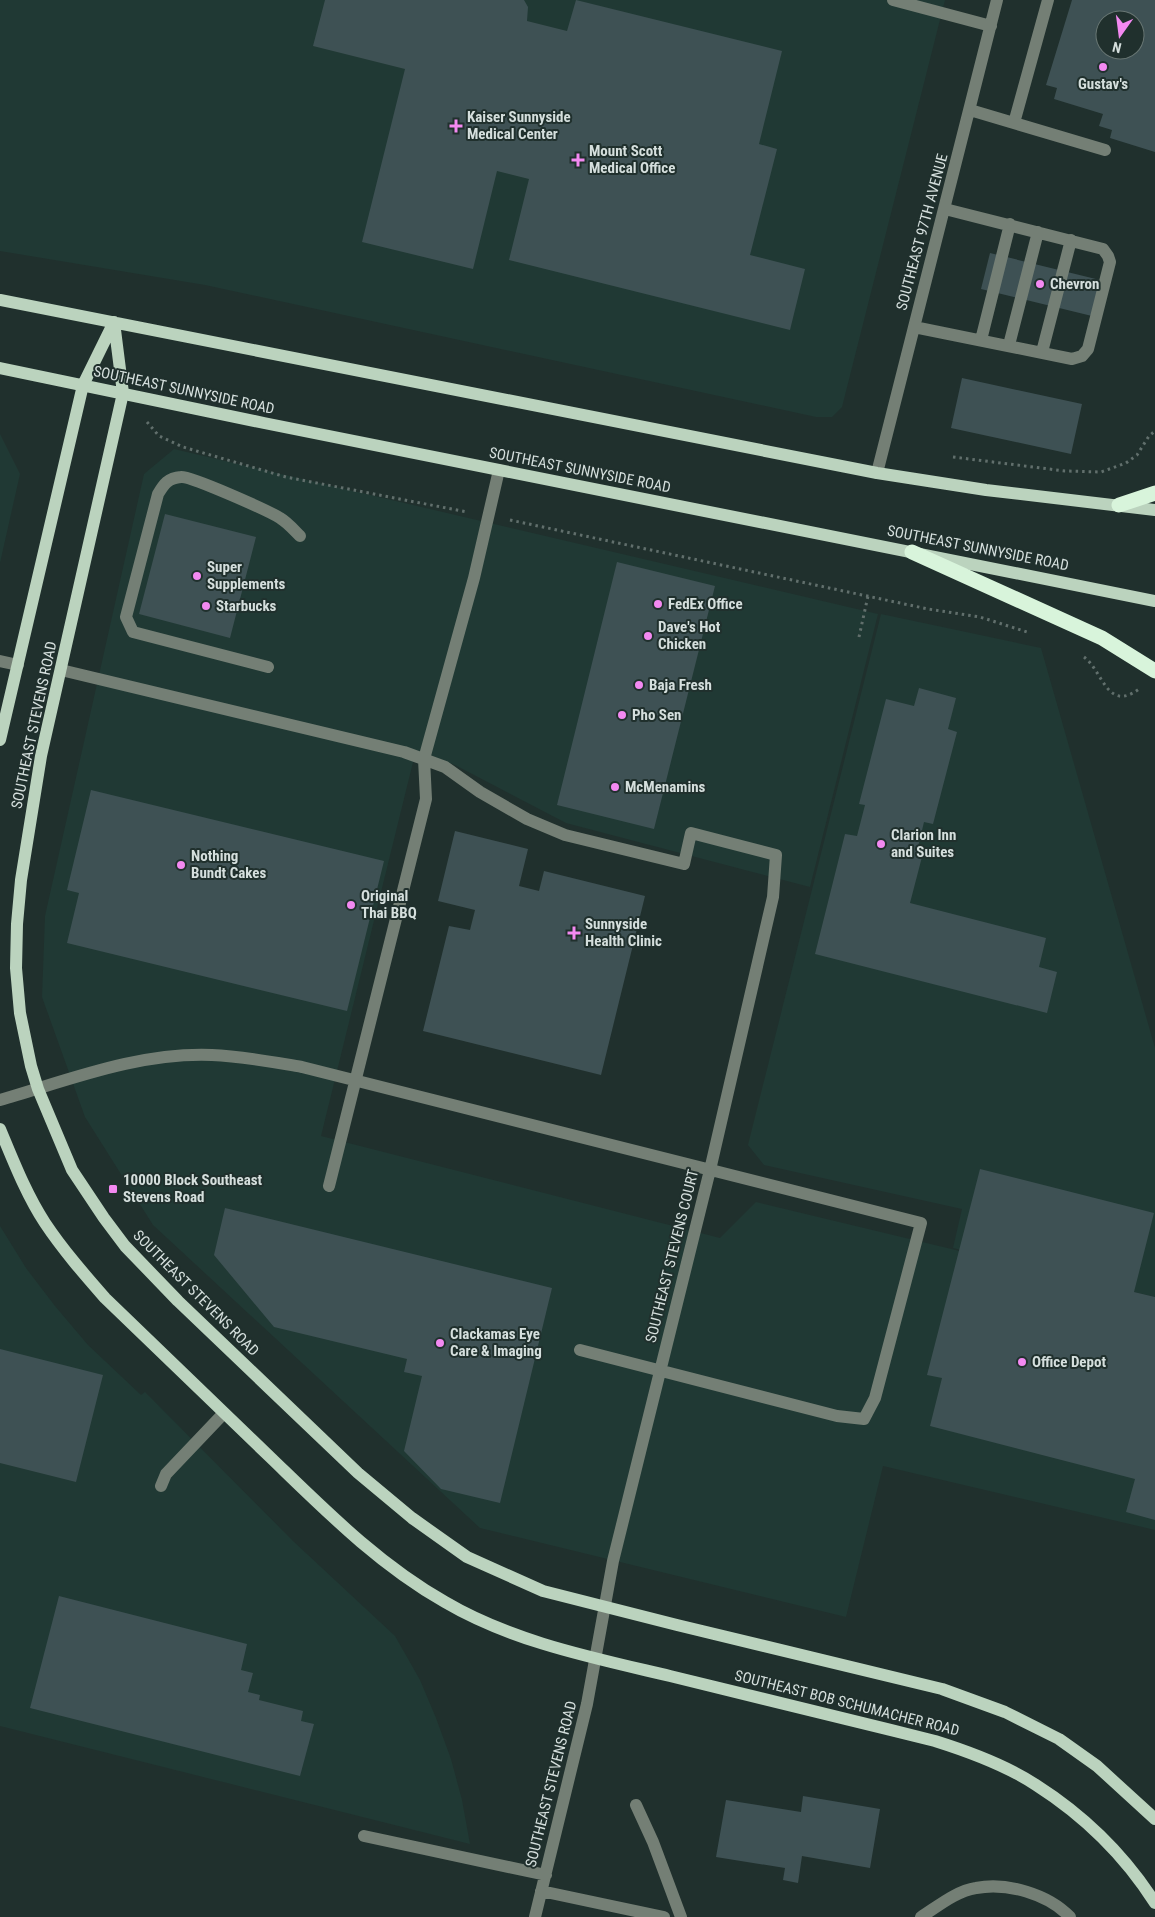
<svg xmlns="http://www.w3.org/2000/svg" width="1155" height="1917" viewBox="0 0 1155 1917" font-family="'Roboto Condensed',sans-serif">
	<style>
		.built { fill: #203934 }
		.building { fill: #3e5154; fill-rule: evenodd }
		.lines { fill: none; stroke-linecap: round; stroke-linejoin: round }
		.path { stroke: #616f6c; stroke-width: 3; stroke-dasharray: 2.5 4; stroke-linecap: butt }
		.minor { stroke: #747f75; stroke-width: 12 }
		.major { stroke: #bbd3be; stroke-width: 12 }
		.highway { stroke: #d8f4db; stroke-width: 15 }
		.poi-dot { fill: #f389f1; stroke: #20302d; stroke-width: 2 }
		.labels { text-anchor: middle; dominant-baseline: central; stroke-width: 4; stroke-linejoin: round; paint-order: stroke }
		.poi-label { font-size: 15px; font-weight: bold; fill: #d5dfdd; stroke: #20302d; text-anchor: start }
		.street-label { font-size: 15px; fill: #d5dfdd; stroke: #20302d }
	</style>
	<rect width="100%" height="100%" fill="#20302d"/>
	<path class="built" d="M0,0H945L842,407L832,417H816L205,285L0,251Z
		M0,434L20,474L0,563Z
		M174,449L878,614L810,887L566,823L455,765L416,750L321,1136L720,1238L756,1202L1155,1298V1530L883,1466L846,1617L480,1528L153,1225L85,1117L42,997L45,916L144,474Z
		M881,614L1041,648L1155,1048V1297L953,1248L962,1209L764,1165L748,1145Z
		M0,1226L26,1268L55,1306L88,1345L141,1395L145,1392L293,1541L395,1636L420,1680L436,1718L451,1759L462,1800L470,1844L0,1726Z"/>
	<path class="building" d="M325,0H524L528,7L527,21L567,31L576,0L782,51L759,144L777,149L750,255L805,269L790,330L509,260L529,179L497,171L473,269L362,242L405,69L313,46Z
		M1072,0H1155V152L1110,138L1112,130L1099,126L1103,114L1054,99L1057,88L1046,85ZM1105,20H1135V50H1105Z
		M990,253L1100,280L1092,316L981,289Z
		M962,378L1082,404L1071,454L951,428Z
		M165,514L256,537L230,638L139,614Z
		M617,562L715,586L654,829L557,805Z
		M919,688L956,698L948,729L957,732L933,824L924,822L917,851L923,853L910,903L1046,938L1039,967L1057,972L1047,1013L815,954L845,834L857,836L865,805L859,804L886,699L914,706Z
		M91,790L384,861L347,1011L67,943L79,893L67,890Z
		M455,831L528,849L519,886L539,891L544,871L645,896L601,1075L423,1031L449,926L470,930L475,910L438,901Z
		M980,1169L1154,1213L1134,1292L1155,1297V1520L1126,1512L1135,1479L930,1426L942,1378L927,1375Z
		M225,1208L552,1288L500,1503L441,1489L404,1451L422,1376L404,1372L407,1359L274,1327L214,1255Z
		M0,1349L103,1375L76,1482L0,1463Z
		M59,1596L247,1644L241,1670L253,1673L248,1692L260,1695L259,1700L303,1711L301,1721L314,1724L300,1776L30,1708Z
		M803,1796L880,1809L870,1868L802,1856L798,1883L783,1880L785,1868L716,1857L726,1800L801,1812Z"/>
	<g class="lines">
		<path class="path" d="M147,422L159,436L183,447L286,477L467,512
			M953,457L1065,471L1101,472L1126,463L1137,455L1149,436L1155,431
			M510,520L928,609L980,617L1027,632
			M859,637L868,596
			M1084,657C1103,671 1107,713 1139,689"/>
		<path class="minor" d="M893,0L991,26
			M970,110L1105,150
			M1014,123L1048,0
			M914,327L1072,359L1082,356L1088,349L1110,262L1108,256L1103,249L945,209
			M981,340L1010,224
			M1009,345L1038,232
			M1042,352L1071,240
			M877,473L997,0
			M0,661L18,665
			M268,667L133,632L126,617L158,494C164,484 168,478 181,477C191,476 269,511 280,518C287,522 294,530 300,536
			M61,670L404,752L445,767L480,792L527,819L565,835L684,864L691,833L776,855L773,897L710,1170L613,1561L587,1704L535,1917
			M0,1100C69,1080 139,1052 212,1055C242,1056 272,1062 302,1067L921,1223L875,1398L864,1419L837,1416L580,1350
			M329,1186L426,799L424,759L474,578L499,470
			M161,1486L166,1474L224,1413
			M636,1805L653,1842L681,1917
			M364,1836L546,1875
			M541,1891L664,1917
			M921,1917C937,1907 956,1891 976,1888C1007,1882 1048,1894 1070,1917"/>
		<path class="major" d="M0,300L877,473L986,490L1155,510
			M114,322L123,393L41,756L21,880L17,924L16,968L20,1013L31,1066L38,1089L72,1170L104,1218L125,1246L178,1301L358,1473L412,1518L467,1557L543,1591L677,1625L942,1689L1005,1712L1059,1739L1097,1766L1155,1819
			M0,368L264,423L1155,601
			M0,740L83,385L114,322
			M0,1129C13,1160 26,1194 45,1223C63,1250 84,1274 105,1298C160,1351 215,1404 270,1457C325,1510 378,1564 445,1602C513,1642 594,1658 670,1676C759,1698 847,1719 935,1741C970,1752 1006,1765 1036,1785C1083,1815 1125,1856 1155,1903"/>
		<path class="highway" d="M1119,505L1155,493
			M912,552L1102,638L1155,671"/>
	</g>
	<g class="poi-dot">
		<circle cx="1103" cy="67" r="5"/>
		<path d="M453.5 118.5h5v5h5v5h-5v5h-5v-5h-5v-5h5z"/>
		<path d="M575.5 152.5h5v5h5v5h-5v5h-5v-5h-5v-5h5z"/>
		<circle cx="1040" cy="284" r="5"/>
		<circle cx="197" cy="576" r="5"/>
		<circle cx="658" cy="604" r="5"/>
		<circle cx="206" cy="606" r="5"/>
		<circle cx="648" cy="636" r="5"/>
		<circle cx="639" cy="685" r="5"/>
		<circle cx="622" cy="715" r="5"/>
		<circle cx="615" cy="787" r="5"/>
		<circle cx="881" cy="844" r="5"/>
		<circle cx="181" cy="865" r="5"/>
		<circle cx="351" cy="905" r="5"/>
		<path d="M571.5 925.5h5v5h5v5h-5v5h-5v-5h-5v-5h5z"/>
		<rect x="108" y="1184" width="10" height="10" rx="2.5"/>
		<circle cx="440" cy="1343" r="5"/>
		<circle cx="1022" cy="1362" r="5"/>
	</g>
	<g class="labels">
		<g class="poi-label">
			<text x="1103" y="84" text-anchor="middle">Gustav's</text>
			<text x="467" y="117">Kaiser Sunnyside<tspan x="467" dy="17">Medical Center</tspan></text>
			<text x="589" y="151">Mount Scott<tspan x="589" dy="17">Medical Office</tspan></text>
			<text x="1050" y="284">Chevron</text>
			<text x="207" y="567">Super<tspan x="207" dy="17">Supplements</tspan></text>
			<text x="668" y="604">FedEx Office</text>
			<text x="216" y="606">Starbucks</text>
			<text x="658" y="627">Dave's Hot<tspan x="658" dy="17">Chicken</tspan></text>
			<text x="649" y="685">Baja Fresh</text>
			<text x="632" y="715">Pho Sen</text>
			<text x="625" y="787">McMenamins</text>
			<text x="891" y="835">Clarion Inn<tspan x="891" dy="17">and Suites</tspan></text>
			<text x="191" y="856">Nothing<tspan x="191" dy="17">Bundt Cakes</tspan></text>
			<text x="361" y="896">Original<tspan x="361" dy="17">Thai BBQ</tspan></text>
			<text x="585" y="924">Sunnyside<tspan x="585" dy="17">Health Clinic</tspan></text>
			<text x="123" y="1180">10000 Block Southeast<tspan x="123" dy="17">Stevens Road</tspan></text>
			<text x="450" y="1334">Clackamas Eye<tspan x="450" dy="17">Care &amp; Imaging</tspan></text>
			<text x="1032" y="1362">Office Depot</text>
		</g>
		<g class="street-label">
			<text transform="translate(922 232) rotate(-75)">SOUTHEAST 97TH AVENUE</text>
			<text transform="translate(184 390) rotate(12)">SOUTHEAST SUNNYSIDE ROAD</text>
			<text transform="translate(580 470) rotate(11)">SOUTHEAST SUNNYSIDE ROAD</text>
			<text transform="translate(978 548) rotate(11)">SOUTHEAST SUNNYSIDE ROAD</text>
			<text transform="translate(34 725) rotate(-78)">SOUTHEAST STEVENS ROAD</text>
			<text transform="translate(672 1256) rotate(-76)">SOUTHEAST STEVENS COURT</text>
			<text transform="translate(196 1293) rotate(45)">SOUTHEAST STEVENS ROAD</text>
			<text transform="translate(847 1703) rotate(14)">SOUTHEAST BOB SCHUMACHER ROAD</text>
			<text transform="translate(551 1784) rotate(-76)">SOUTHEAST STEVENS ROAD</text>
		</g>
	</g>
	<g transform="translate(1120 35) rotate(194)"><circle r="24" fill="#20302d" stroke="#687673"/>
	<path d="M0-4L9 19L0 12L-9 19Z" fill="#f389f1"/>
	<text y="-8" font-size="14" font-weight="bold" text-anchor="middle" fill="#d5dfdd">N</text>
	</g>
</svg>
